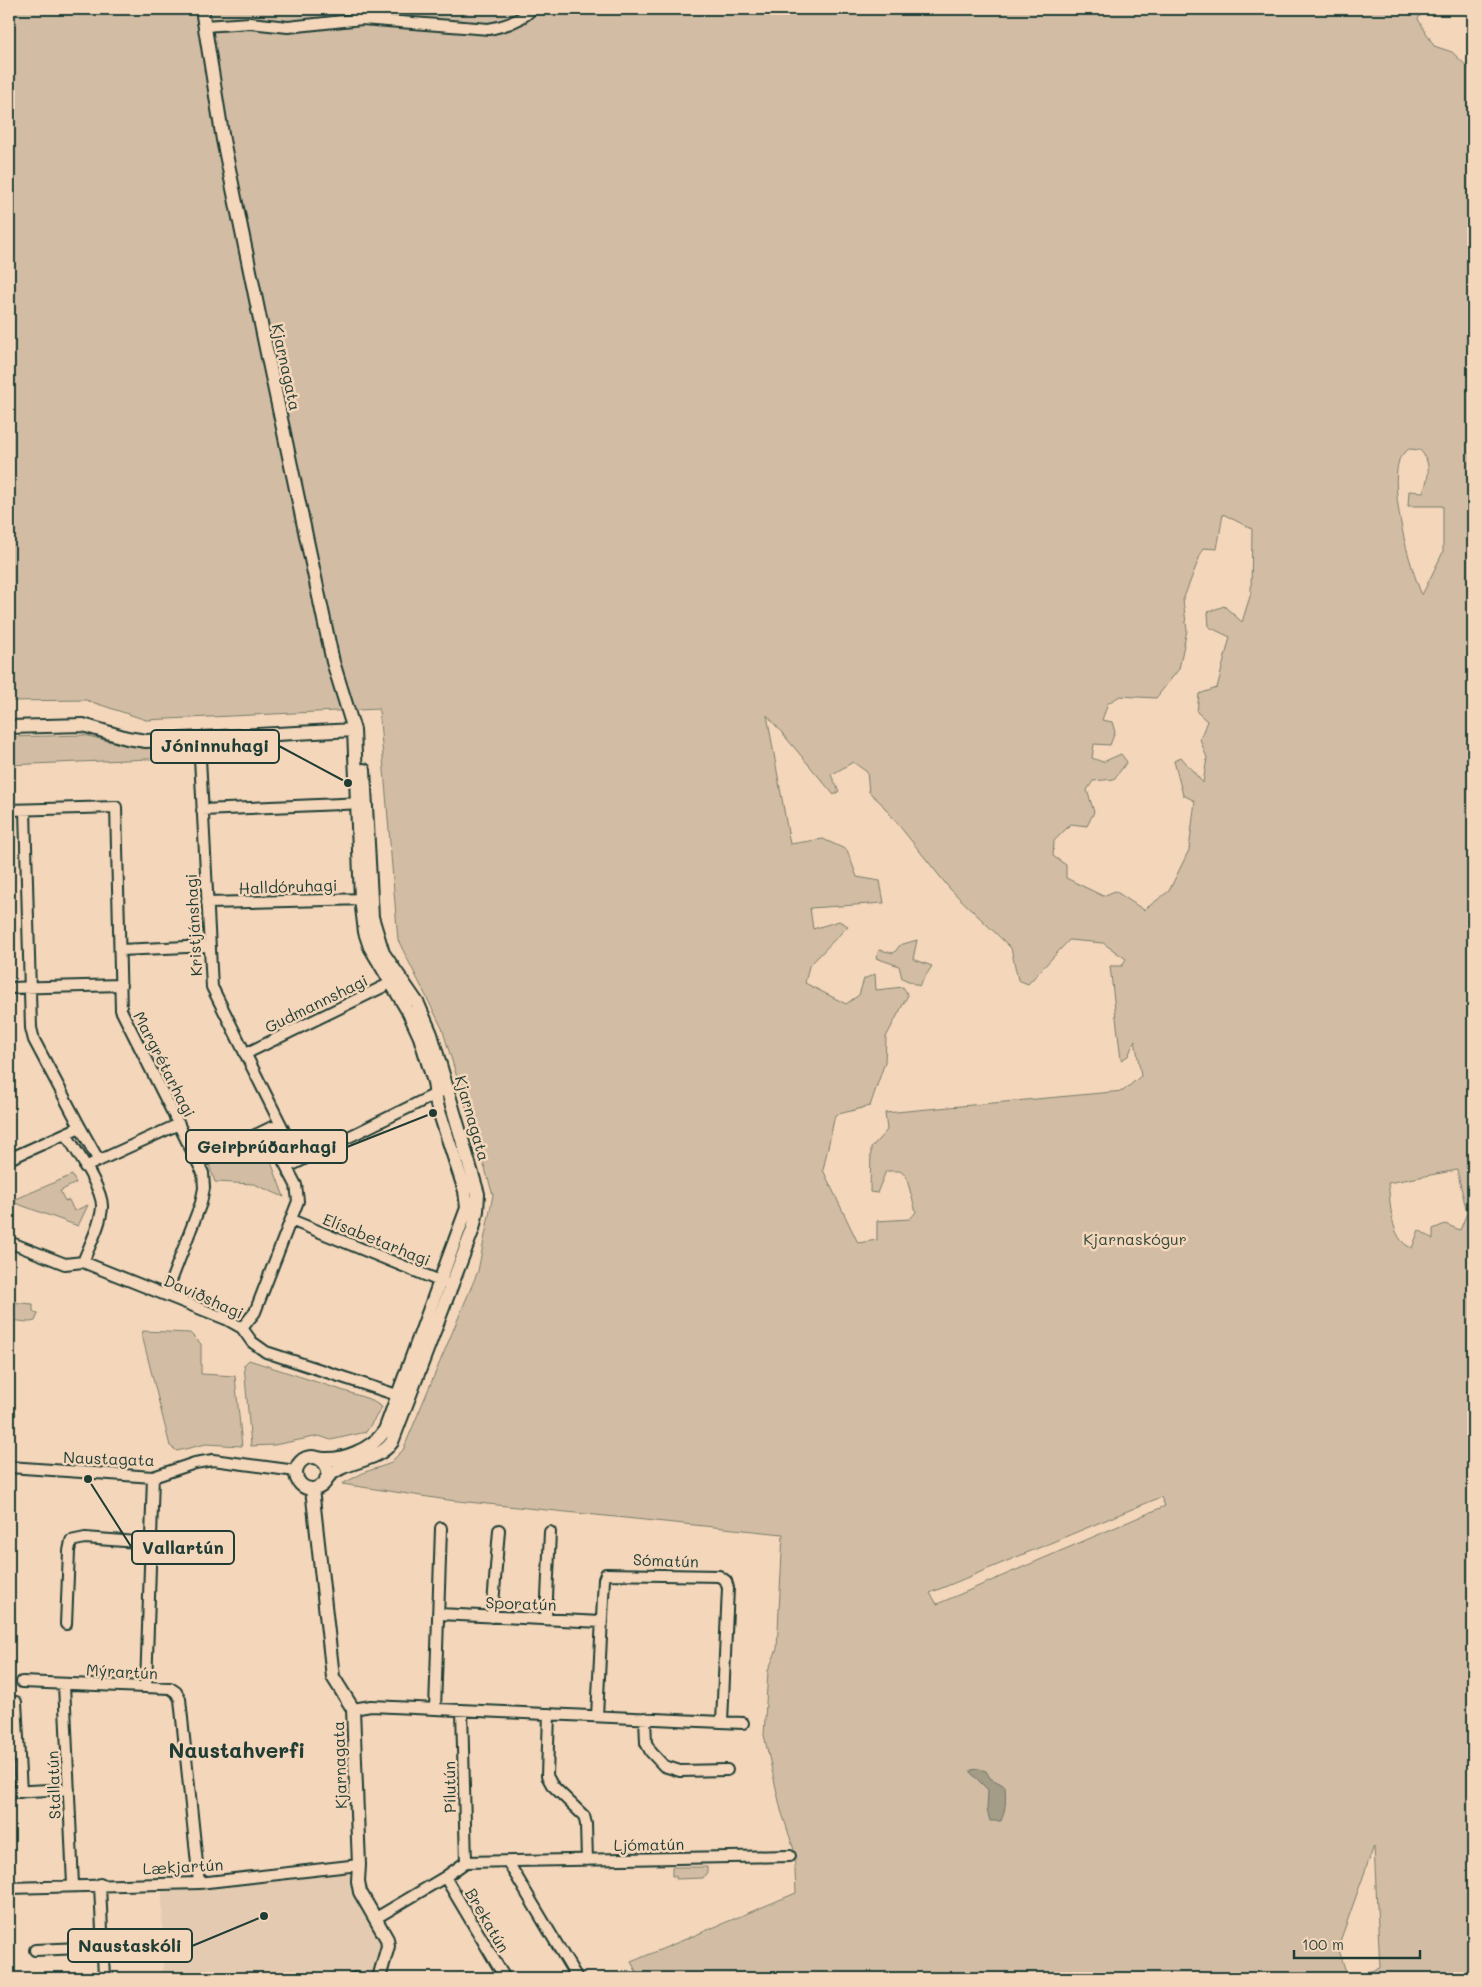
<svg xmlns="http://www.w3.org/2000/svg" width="1482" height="1987" viewBox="0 0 1482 1987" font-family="Mali,sans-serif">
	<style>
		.built { fill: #e3cab0 }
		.green { fill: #d2bda4; stroke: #787d6c; fill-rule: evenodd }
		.water { fill: #a39c87; stroke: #6e7666 }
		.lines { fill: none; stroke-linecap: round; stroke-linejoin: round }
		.minor-casing { stroke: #1f3d34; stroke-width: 14 }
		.tertiary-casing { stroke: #1f3d34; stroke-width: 16 }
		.minor { stroke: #f4d6ba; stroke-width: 10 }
		.tertiary { stroke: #f4d6ba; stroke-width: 12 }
		.labels { text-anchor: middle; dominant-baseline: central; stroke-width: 5; stroke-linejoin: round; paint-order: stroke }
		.street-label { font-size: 16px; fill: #1f3d34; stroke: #f4d6ba }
		.park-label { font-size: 16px; fill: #314a3f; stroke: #f4d6ba }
		.district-label { font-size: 21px; font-weight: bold; fill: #1f3d34; stroke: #f4d6ba }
		.leader { fill: none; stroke: #1f3d34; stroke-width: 2 }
		.callout-dot { fill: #1f3d34; stroke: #f4d6ba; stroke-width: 2 }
		.callout { fill: #f4d6ba; stroke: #1f3d34; stroke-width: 2 }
		.callout-label { font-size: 18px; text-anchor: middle; font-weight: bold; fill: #1f3d34 }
	</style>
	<rect width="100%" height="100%" fill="#f4d6ba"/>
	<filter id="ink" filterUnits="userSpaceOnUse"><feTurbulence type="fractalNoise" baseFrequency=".02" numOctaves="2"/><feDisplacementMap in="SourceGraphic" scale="10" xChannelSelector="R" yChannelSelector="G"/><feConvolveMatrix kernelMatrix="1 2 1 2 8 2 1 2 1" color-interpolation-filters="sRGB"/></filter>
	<g filter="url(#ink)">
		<path class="built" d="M350,1873L352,1893L380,1939L379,1957L372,1978H163L162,1890Z"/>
		<path class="green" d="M9,9H1423L1418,19L1434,46L1452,52L1473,72V1978H640L631,1962L796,1893L794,1850L781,1810L764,1735L768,1671L777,1649L783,1534L448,1500L342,1484L365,1472L389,1464L403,1450L478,1271L493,1195L442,1028L398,940L379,709L146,720L86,700L9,701ZM1409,449L1420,450C1432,463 1429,477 1423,492L1409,491L1408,506H1443V552L1422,595C1409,565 1389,492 1399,460C1400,456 1405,452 1409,449ZM1223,514L1252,529L1251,593L1242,622L1224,606L1208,612L1209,627L1230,637L1217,688L1199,694L1197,712L1207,721L1200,739L1207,758L1203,783L1181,757L1174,761L1183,795L1195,801L1189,850L1169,891L1144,910L1115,891L1103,896L1066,878V865L1053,856L1054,841L1071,824L1087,826L1094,812L1087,790L1093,781L1114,779L1127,762L1121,754L1103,762L1092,758L1094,744L1110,745L1115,732L1112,722L1102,720L1108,703L1120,696L1156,698L1179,669L1187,630L1183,600L1203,548L1217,549ZM767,715L834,795L839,791L831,775L853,762L867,772L869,792L881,803L950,889L1011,948L1018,980L1028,984L1069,940L1103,943L1126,959L1122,966H1110L1121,1060L1128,1056L1135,1040L1141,1076L1123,1091L885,1113L887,1130L871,1148L870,1192L877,1193L886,1171H900L906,1176L916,1212L910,1219L877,1221V1240L858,1243L823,1170L835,1115L870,1106L885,1062L886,1037L908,995L903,987L876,990L875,974L864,979L859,995L846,1004L805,983L809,966L848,926L839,921L813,929L810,908L884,903L880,881L857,877L847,850L823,839L790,844ZM1457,1170L1467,1213L1460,1230L1445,1224L1433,1229V1239L1419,1230L1412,1248C1389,1240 1391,1202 1388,1183ZM1161,1497L1165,1506L949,1599L937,1604L930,1593ZM1374,1846L1380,1968L1348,1978L1338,1947Z
			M84,735L120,744L191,749L195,757L9,765V737Z
			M917,940L913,959L932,966L919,986L902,978L899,966L876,958L879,950L894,953L900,945Z
			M264,1143L284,1197L254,1184L215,1182L209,1165Z
			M72,1175L76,1183L60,1191L65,1201L69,1200L74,1211L88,1205L78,1226L15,1203L16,1199Z
			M9,1302L33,1304V1311L38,1314L35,1321C25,1324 18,1319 9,1321Z
			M143,1331L190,1333L201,1344V1374L235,1376L242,1446L206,1444L177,1451L170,1446L142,1335Z
			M249,1360L369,1399L382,1407L366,1432L331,1440L319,1436L274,1445L251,1446L244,1365Z
			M672,1867H707V1872L703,1878L676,1879V1876H672Z"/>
		<path class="water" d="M979,1769L986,1771L990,1778L1005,1786C1006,1799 1006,1809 1001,1821H990L987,1810L988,1790L971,1773V1770Z"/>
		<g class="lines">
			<defs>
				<path id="minor" d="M204,26L250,23L288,27L362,19L489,29C505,26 521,21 532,9
					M199,739L212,987L299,1161
					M9,810L116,807L121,1010L203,1173L204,1188L201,1203L166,1294
					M202,810L364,803
					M207,903L367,899
					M120,950L209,946
					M9,988L121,985
					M245,1054L397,980
					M80,1127L99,1161
					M66,1134C76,1151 103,1189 102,1207C101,1225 89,1246 83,1262
					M9,1159L80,1127L34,1040L31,1028L25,810
					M198,1163L272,1127
					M294,1164L440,1092
					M85,1167L179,1124
					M291,1220L447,1284
					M9,1242L65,1264L83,1262L226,1319L242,1328L252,1342L266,1352L403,1397
					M242,1328L255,1312L298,1201L296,1185L267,1130
					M9,1467L153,1477L195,1463L213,1460L296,1471
					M439,1614L601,1622
					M492,1617L499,1530
					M546,1619L550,1532
					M66,1624L69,1551L71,1541L85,1538L150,1543
					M22,1682L170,1688L176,1692L180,1699L199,1883
					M64,1684L73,1885
					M146,1687L153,1477
					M16,1702L21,1792
					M353,1709L371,1706L743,1723
					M435,1709L441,1528
					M462,1710L466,1862
					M549,1714L547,1776L552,1785L584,1816L586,1824L587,1860
					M597,1716L604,1579L606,1574L719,1576L726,1581L728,1588L722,1722
					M645,1718L646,1743L651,1752L664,1766L680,1771L727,1770
					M9,1792L69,1789
					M508,1862L577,1978
					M445,1877L505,1978
					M100,1884L104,1978
					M9,1888L199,1883L359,1865
					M376,1918L445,1877L466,1862L790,1856
					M35,1950L103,1947
					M354,1978H356"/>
				<path id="tertiary" d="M202,9L223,140L268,358L333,662L354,730L361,899L365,932L370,947L409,1013L420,1037L434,1082L437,1105L465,1191L467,1208L385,1430C373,1449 340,1463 318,1458
					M9,727L83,725L127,738L146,741L354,730
					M296 1473a16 16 0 1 1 32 0a16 16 0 1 1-32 0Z
					M326,1479C343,1459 376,1464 392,1442L473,1229L477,1211L478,1194L431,1034L418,1004L383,953L372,917L364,770
					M312,1489L333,1677L353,1709L359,1865L358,1881L360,1892L387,1939L388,1946L379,1978"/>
			</defs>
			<use href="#minor" class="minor-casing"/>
			<use href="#tertiary" class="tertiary-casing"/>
			<use href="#minor" class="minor"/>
			<use href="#tertiary" class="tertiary"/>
		</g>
	</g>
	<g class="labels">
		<g class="street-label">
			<text transform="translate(287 367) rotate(78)">Kjarnagata</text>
			<text transform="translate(288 886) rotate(-2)">Halldóruhagi</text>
			<text transform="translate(193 925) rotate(-93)">Kristjánshagi</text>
			<text transform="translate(316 1003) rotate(-26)">Gudmannshagi</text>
			<text transform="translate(165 1064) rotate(63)">Margrétarhagi</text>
			<text transform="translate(473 1118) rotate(74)">Kjarnagata</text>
			<text transform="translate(377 1239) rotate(22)">Elísabetarhagi</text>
			<text transform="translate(204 1296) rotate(24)">Daviðshagi</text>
			<text transform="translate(109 1458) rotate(2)">Naustagata</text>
			<text transform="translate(666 1560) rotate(2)">Sómatún</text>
			<text transform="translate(521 1603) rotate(2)">Sporatún</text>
			<text transform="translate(122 1671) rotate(3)">Mýrartún</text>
			<text transform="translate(339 1765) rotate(-92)">Kjarnagata</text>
			<text transform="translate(53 1785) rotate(-92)">Stallatún</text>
			<text transform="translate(449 1787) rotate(-91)">Pílutún</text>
			<text transform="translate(649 1844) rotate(-1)">Ljómatún</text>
			<text transform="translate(183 1866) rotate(-3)">Lækjartún</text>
			<text transform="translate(488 1920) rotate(60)">Brekatún</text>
		</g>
		<g class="park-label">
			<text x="1135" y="1238">Kjarnaskógur</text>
		</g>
		<g class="district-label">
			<text x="237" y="1749">Naustahverfi</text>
		</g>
	</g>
	<path class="leader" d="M348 783L279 746M433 1113L347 1147M88 1479L132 1548M264 1916L192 1946"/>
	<g class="callout-dot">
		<circle cx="348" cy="783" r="5"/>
		<circle cx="433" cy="1113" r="5"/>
		<circle cx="88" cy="1479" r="5"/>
		<circle cx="264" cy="1916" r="5"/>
	</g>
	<g class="callout">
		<rect x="151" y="730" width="128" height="33" rx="5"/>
		<rect x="186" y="1130" width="161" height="33" rx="5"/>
		<rect x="132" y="1531" width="102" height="33" rx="5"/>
		<rect x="68" y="1929" width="124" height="33" rx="5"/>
	</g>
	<g class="callout-label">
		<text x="215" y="752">Jóninnuhagi</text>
		<text x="267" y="1153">Geirþrúðarhagi</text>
		<text x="183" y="1554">Vallartún</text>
		<text x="130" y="1952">Naustaskóli</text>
	</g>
	<rect width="1482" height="1987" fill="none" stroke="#f4d6ba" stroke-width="30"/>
	<rect x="15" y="15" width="1452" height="1957" fill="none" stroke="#1f3d34" stroke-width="2" filter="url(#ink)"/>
	<path d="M1294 1950v8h126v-8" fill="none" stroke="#1f3d34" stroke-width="2.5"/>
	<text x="1302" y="1950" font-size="15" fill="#1f3d34" stroke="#f4d6ba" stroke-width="4" paint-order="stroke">100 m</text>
</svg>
